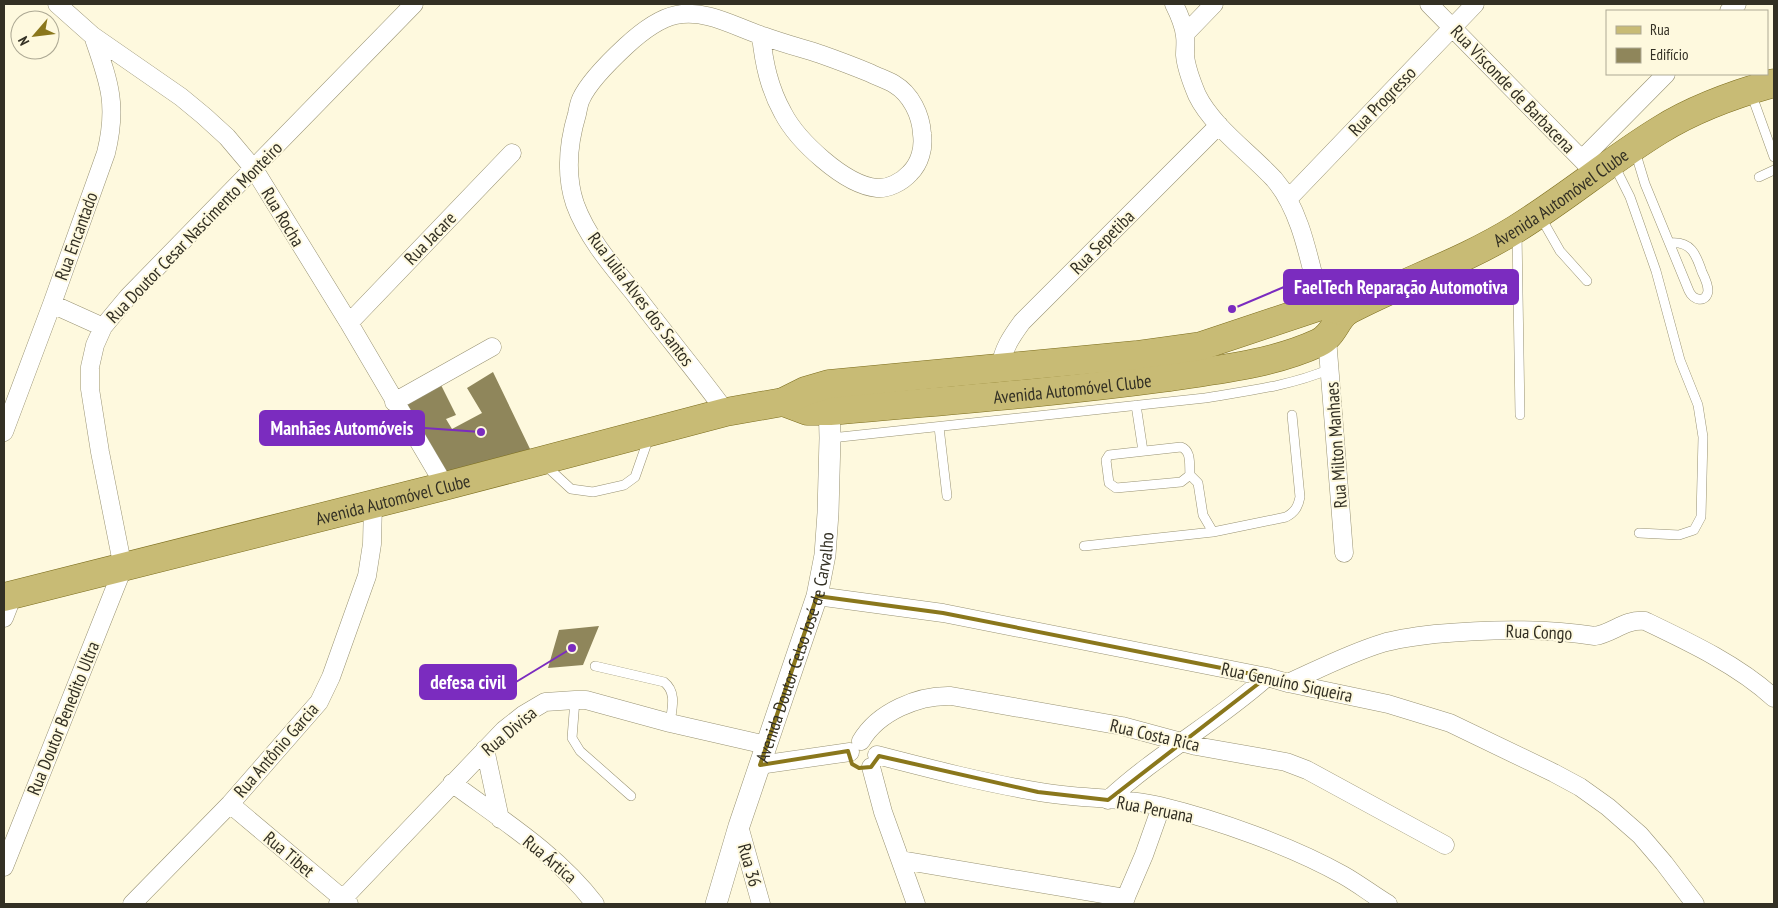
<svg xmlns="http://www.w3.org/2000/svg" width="1778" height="908" viewBox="0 0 1778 908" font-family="'PT Sans Narrow',sans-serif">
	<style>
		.building { fill: #8f865b }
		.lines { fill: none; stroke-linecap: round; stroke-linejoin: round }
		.service-casing { stroke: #989273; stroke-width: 10 }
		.minor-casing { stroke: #989273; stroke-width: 19 }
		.tertiary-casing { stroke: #989273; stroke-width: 22 }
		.primary-casing { stroke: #7c6d1d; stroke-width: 29 }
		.service { stroke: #fff; stroke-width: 9 }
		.minor { stroke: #fff; stroke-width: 18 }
		.tertiary { stroke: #fff; stroke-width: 21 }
		.primary { stroke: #c8bb75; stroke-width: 28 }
		.marked { fill: none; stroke: #8a771c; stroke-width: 4; stroke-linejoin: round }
		.labels { text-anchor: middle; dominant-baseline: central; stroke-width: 4; stroke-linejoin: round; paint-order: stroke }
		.street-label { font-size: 18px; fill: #333024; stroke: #fef9de }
		.leader { fill: none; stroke: #7b2cbf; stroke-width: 2 }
		.callout-dot { fill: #7b2cbf; stroke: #fef9de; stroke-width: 2 }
		.callout { fill: #7b2cbf; stroke: #7b2cbf; stroke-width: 2 }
		.callout-label { font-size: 19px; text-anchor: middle; font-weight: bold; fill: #fff }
	</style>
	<rect width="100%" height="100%" fill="#fef9de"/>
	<path class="building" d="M493,372L531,451L446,474L404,402L441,385L456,415L446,419L452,429L482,413L467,388Z
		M599,626L583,665L548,668L559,630Z"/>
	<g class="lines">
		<defs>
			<path id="service" d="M1751,93L1774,157
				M1635,151L1645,184L1689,291C1693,300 1706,304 1708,291C1708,285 1705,278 1702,272C1696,254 1691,241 1670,243
				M1614,165L1630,197L1656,271L1680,360L1698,405L1703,437L1701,517L1694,530L1679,535L1639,533
				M1759,177L1774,170
				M1540,216L1560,251L1587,281
				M1517,232L1520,415
				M1136,405L1143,451
				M939,427L947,496
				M831,438L1205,398C1247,391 1290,386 1330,369
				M1181,447C1192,451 1189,465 1190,475L1181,482L1116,488L1109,483L1106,460L1109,455Z
				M544,464L571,489L593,492L624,485L635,477L649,437
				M1190,475L1198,483L1203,515L1213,532L1286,517C1295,512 1298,507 1300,497L1292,415
				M1084,546L1213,532
				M595,666L664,682C677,692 672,708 670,723
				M575,700L572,738L580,751L631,796"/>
			<path id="minor" d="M57,4L93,36L181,97L204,116L227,137L254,169L349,323L445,486
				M1174,4C1179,14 1184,25 1185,36C1186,42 1185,49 1185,55C1186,68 1192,83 1197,95C1212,126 1250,153 1274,179C1302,211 1310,265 1321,306
				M1429,4L1596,174
				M1729,11L1737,4
				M1185,34L1214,4
				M1582,159L1666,74
				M1288,199L1475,4
				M52,304L103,327
				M349,323L512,153
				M1327,338L1344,553
				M1000,368C1003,349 1011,337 1022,322L1219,125
				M394,402L492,347
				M726,412C696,371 664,333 634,293C612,266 587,237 575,204C565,174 568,144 577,114C578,109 579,103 581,99C589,81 612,59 626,46C640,33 657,19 676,15C707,9 735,27 763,36C782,43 801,48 820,54C837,60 853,66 870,73C878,77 887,80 894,84C911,94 921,115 922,134C924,148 920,163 910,173C902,182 888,189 877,188C844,185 797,140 783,113C769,88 764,63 761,36
				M4,432L52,304L106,153C118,104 109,82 93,36
				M817,596L943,613L1267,677L1288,683L1388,704L1450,723L1554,773L1580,787L1608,807L1640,835L1664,863L1695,904
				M4,618L13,595
				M1288,683C1319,669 1350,653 1383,643C1400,638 1418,636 1435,634C1488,629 1543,628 1595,636C1613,633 1625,619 1645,621C1689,642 1738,665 1774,698
				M861,741C878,712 918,695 951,696L1122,726L1196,746L1286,762L1307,770L1445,845
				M485,749L500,819
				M877,755C931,769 985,783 1040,792C1079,799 1120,797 1160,806C1218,820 1291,846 1343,875C1359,884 1373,895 1388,904
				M760,765L850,752
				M871,767L883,812L916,904
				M452,783C502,820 557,854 595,904
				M1108,800C1157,754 1217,722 1267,677
				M230,804L349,904
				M739,826L761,904
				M901,860L1126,898
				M4,867L123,568L100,452L90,389V367L95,345L103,327L128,297L414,4
				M132,904L230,804L319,702L331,677L367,576L372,544L373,503
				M338,904L504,730L523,715L545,702L575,700H586L670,723L766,745
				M1123,904L1144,855L1161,807"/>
			<g id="tertiary">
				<path id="s1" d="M716,904L739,826L817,596L825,555L828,513L830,438L829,397"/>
			</g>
			<g id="primary">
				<path id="s2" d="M783,402L807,411H830C941,401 1052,393 1163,378C1214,370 1270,365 1318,343C1335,335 1336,317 1349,310C1404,281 1463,262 1516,229C1566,198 1611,160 1660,130C1695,108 1735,94 1774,83"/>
				<path id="s3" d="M4,597L445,486L726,412L783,402L805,391L829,384L1136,355L1201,346L1321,306L1346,312"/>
			</g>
		</defs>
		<use href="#service" class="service-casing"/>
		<use href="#minor" class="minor-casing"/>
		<use href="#tertiary" class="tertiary-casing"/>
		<use href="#primary" class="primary-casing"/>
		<use href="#service" class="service"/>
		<use href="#minor" class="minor"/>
		<use href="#tertiary" class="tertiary"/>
		<use href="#primary" class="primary"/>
	</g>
	<path class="marked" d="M817,596L943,613L1267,677L1108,800L1038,792L879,756L871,767L859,768L852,764L848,751L760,765Z"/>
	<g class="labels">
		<g class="street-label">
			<text transform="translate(1513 89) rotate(46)">Rua Visconde de Barbacena</text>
			<text transform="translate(1382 101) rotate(-46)">Rua Progresso</text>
			<text stroke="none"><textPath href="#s2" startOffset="829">Avenida Automóvel Clube</textPath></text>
			<text transform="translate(283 217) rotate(59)">Rua Rocha</text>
			<text transform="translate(194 232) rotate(-46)">Rua Doutor Cesar Nascimento Monteiro</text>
			<text transform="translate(76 236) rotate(-70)">Rua Encantado</text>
			<text transform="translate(430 238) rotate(-46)">Rua Jacare</text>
			<text transform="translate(1102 242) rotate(-45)">Rua Sepetiba</text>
			<text transform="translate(641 299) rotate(53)">Rua Julia Alves dos Santos</text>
			<text stroke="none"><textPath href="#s2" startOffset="292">Avenida Automóvel Clube</textPath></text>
			<text transform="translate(1336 445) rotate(-94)">Rua Milton Manhaes</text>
			<text stroke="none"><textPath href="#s3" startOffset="401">Avenida Automóvel Clube</textPath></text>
			<text transform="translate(1539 632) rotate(2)">Rua Congo</text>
			<text stroke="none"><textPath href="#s1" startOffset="269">Avenida Doutor Celso José de Carvalho</textPath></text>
			<text transform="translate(1287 682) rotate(12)">Rua Genuíno Siqueira</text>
			<text transform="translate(63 718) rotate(-68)">Rua Doutor Benedito Ultra</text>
			<text transform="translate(509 731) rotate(-40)">Rua Divisa</text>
			<text transform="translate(1155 735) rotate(13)">Rua Costa Rica</text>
			<text transform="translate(276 750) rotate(-49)">Rua Antônio Garcia</text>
			<text transform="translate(1155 809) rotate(11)">Rua Peruana</text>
			<text transform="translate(289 854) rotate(40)">Rua Tibet</text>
			<text transform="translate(550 859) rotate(40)">Rua Ártica</text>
			<text transform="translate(750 865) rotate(74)">Rua 36</text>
		</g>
	</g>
	<path class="leader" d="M1232 309L1284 287M481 432L424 428M572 648L516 682"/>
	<g class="callout-dot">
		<circle cx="1232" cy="309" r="5"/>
		<circle cx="481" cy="432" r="5"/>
		<circle cx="572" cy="648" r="5"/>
	</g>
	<g class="callout">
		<rect x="1284" y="270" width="234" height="34" rx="5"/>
		<rect x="260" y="411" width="164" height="34" rx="5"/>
		<rect x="420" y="665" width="96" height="34" rx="5"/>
	</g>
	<g class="callout-label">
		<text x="1401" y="294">FaelTech Reparação Automotiva</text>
		<text x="342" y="435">Manhães Automóveis</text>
		<text x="468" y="689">defesa civil</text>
	</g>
	<rect width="1778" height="908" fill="none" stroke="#333024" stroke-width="10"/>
	<rect x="1606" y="10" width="162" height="65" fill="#fef9de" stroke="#ada994"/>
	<rect x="1616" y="26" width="25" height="8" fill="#c8bb75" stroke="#ada994"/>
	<text x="1650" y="35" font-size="15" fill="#333024">Rua</text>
	<rect x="1616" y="48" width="25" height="15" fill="#8f865b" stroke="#ada994"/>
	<text x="1650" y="60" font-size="15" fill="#333024">Edifício</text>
	<g transform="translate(35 35) rotate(242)"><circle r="24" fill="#fef9de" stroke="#ada994"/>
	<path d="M0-4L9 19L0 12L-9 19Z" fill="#8a771c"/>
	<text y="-8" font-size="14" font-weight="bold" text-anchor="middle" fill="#333024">N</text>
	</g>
</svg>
